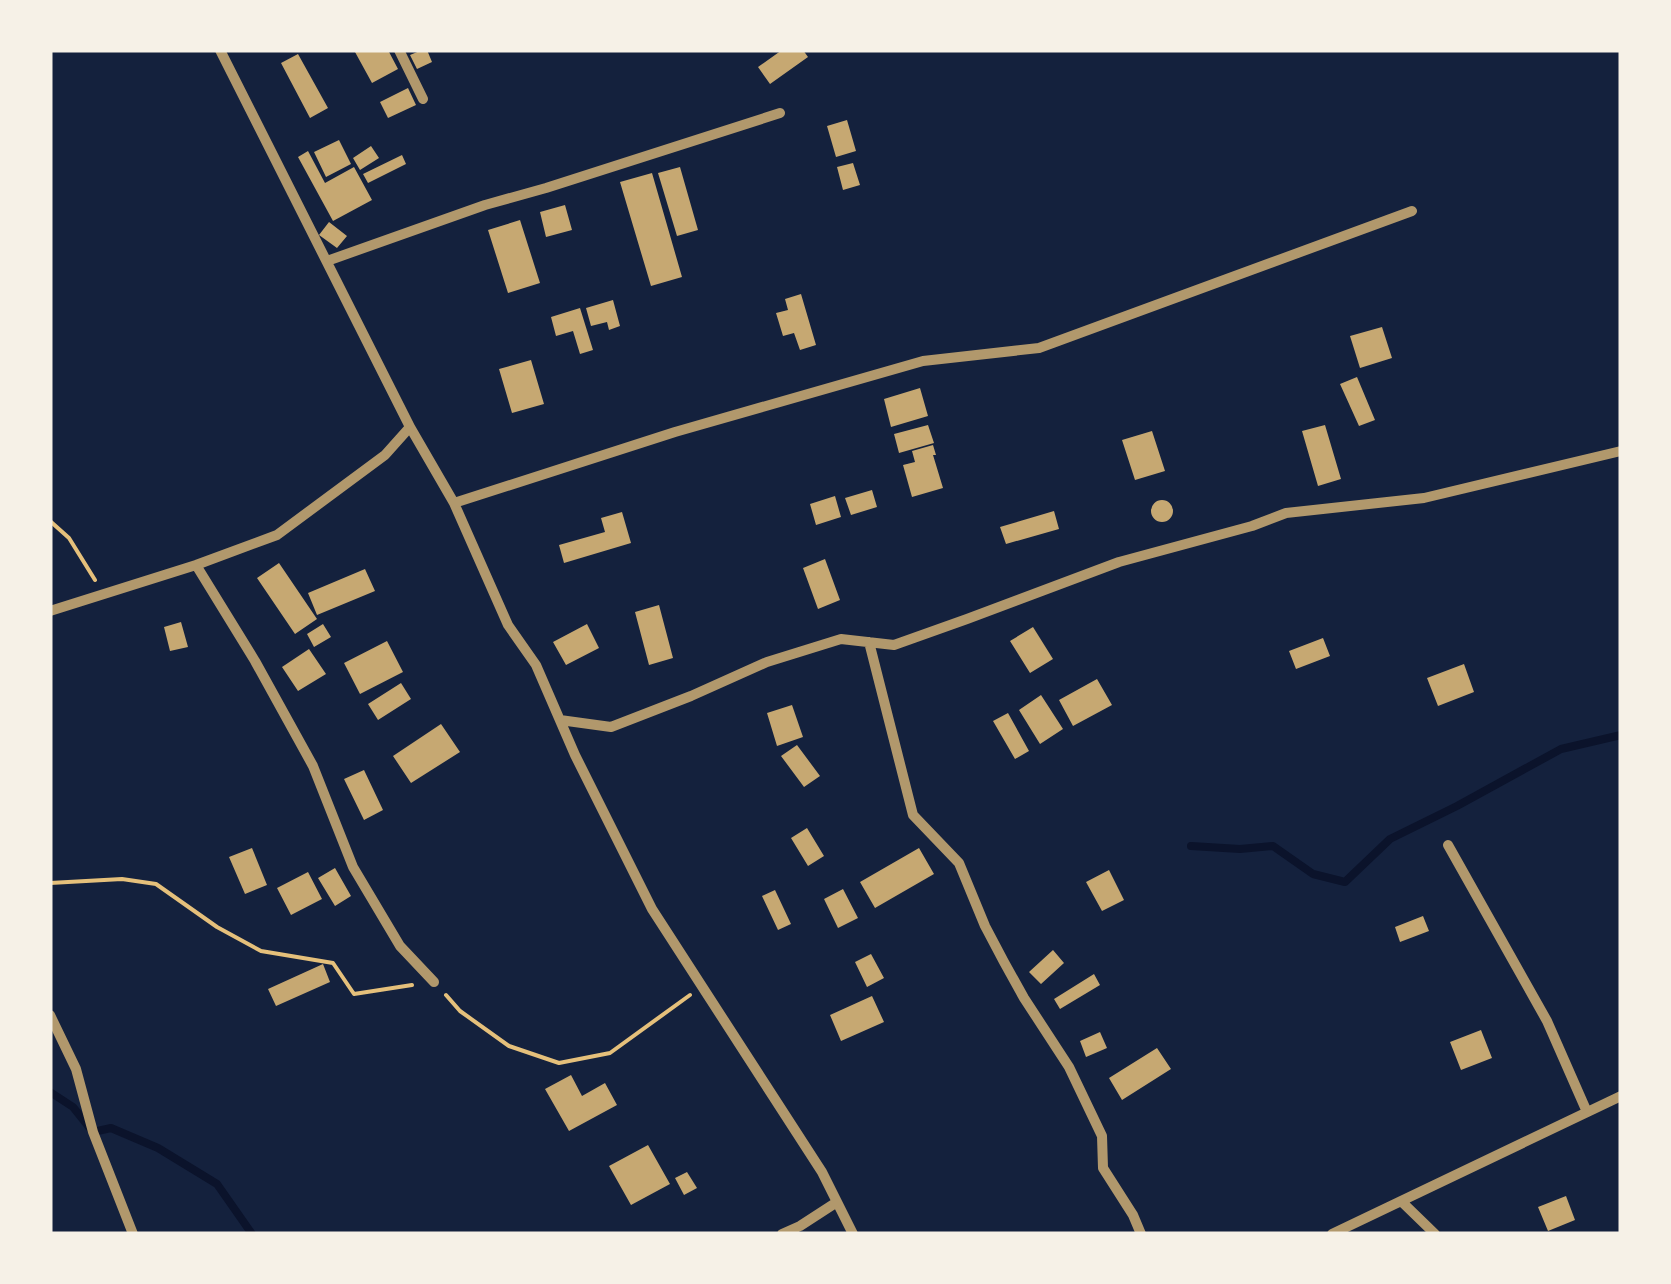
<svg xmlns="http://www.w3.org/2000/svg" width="1671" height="1284" viewBox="0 0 1671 1284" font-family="'Varela Round',sans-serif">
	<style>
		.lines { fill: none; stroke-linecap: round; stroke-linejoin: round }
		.stream { stroke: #0b132b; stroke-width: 8 }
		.building { fill: #c6a872 }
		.path { stroke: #e5c07b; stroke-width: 4 }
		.minor { stroke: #b1986c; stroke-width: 10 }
	</style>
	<rect width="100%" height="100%" fill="#14213d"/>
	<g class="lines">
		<path class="stream" d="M1191,846L1240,849L1273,846L1313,874L1345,882L1390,839L1457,806L1561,749L1621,735
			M50,1092L73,1107L93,1132L111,1128L158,1148L217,1184L252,1234"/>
	</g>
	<path class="building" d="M358,50H388L398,69L372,83L355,52Z
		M422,50H427L432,62L417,69L410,55Z
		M782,50H803L808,57L770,84L758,67Z
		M298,54L328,108L310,118L281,63Z
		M408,88L416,105L388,118L380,102Z
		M847,120L856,151L836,157L827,126Z
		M339,140L351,164L326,177L314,152Z
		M371,146L379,158L360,170L353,158Z
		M308,151L325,183L354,167L372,200L333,221L298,157Z
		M402,155L406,164L368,183L363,174Z
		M853,163L860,185L843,190L837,167Z
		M680,167L698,230L677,236L658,173Z
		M652,173L682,277L651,286L620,182Z
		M565,205L572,230L546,237L540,212Z
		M520,220L540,283L508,293L488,230Z
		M329,222L347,236L337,248L319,235Z
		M801,294L816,345L800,350L794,333L783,336L776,313L788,310L785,299Z
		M613,300L620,326L609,330L607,322L591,326L586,308Z
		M580,308L593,350L580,354L573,331L556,336L551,317Z
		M1382,327L1392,358L1360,368L1350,336Z
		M531,360L544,404L512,413L499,369Z
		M1357,377L1375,420L1359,426L1340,384Z
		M920,388L928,416L891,427L884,399Z
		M928,425L934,443L899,453L894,434Z
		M1325,425L1341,479L1318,486L1302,431Z
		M1152,431L1165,471L1135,480L1122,440Z
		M933,445L936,455H933L943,488L912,497L903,465L915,462L912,451Z
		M872,490L877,507L851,515L845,498Z
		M835,496L841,517L816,525L810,504Z
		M1151 511a11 11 0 1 1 22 0a11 11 0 1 1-22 0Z
		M1054,511L1059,529L1006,544L1000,527Z
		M622,512L631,543L564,563L559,545L605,532L601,518Z
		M825,559L840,600L818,609L803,568Z
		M279,563L317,619L295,634L257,578Z
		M365,569L375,591L317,615L308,593Z
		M659,605L673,658L649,665L635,612Z
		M181,622L188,647L170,651L164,627Z
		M323,624L331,637L314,647L307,634Z
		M587,624L599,648L566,665L553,642Z
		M1033,627L1053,659L1030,673L1010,641Z
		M1323,638L1330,656L1296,669L1289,651Z
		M387,641L403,672L360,694L344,663Z
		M309,649L326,674L298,691L282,667Z
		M1464,664L1474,692L1438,706L1427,678Z
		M1097,679L1112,705L1073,726L1059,700Z
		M401,683L411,699L378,720L368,704Z
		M1041,695L1063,729L1040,744L1019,710Z
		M792,705L803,737L777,746L767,713Z
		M1008,713L1029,751L1015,759L993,721Z
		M441,724L460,752L411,783L393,756Z
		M797,745L820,776L804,787L781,756Z
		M364,770L383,810L364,820L344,779Z
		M807,828L824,856L808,866L791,838Z
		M252,848L267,885L245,894L229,857Z
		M919,848L934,874L875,908L860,882Z
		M335,868L351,896L335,906L318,878Z
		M1109,870L1124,900L1102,911L1086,882Z
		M308,872L322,899L291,915L277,888Z
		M843,889L858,918L838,928L824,899Z
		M775,890L791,924L778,930L762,896Z
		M1423,916L1429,931L1400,942L1395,927Z
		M1053,950L1064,963L1041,984L1029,972Z
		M871,954L884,978L867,987L855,962Z
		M323,964L330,982L276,1006L268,989Z
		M1094,974L1100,985L1060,1009L1054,999Z
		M872,996L884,1022L841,1041L830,1015Z
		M1481,1030L1492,1058L1461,1070L1450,1042Z
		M1100,1032L1107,1048L1086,1057L1080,1041Z
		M1157,1048L1171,1069L1122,1100L1109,1078Z
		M571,1075L582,1096L605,1083L617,1105L569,1131L545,1089Z
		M648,1145L670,1184L631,1205L609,1166Z
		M687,1172L697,1188L684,1195L675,1178Z
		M1566,1196L1575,1220L1548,1231L1538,1207Z"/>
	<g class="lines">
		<path class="path" d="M50,521L69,538L95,580
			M50,883L122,879L156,884L217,927L261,951L333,963L354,994L412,985
			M446,995L460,1011L509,1046L559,1063L610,1053L690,995"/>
		<path class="minor" d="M220,50L410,427L454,503L508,625L536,665L575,755L652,909L822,1172L853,1234
			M399,50L423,99
			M327,261L485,205L546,188L780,113
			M454,503L675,432L923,361L1039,348L1412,211
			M196,565L255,661L313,766L353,867L400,946L434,982
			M50,611L196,565L277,535L385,455L410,427
			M869,642L913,815L959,863L985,926L1004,962L1024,998L1069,1067L1102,1136L1103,1168L1133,1215L1141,1234
			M560,720L611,727L691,696L767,662L841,639L894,645L967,619L1119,562L1252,526L1286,513L1424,498L1621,451
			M1448,845L1547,1021L1587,1112
			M50,1015L76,1069L93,1132L133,1234
			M1401,1201L1435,1234
			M782,1234L800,1226L837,1202
			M1332,1234L1621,1096"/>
	</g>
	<rect width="1671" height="1284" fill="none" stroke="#f6f1e7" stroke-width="105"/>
</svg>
